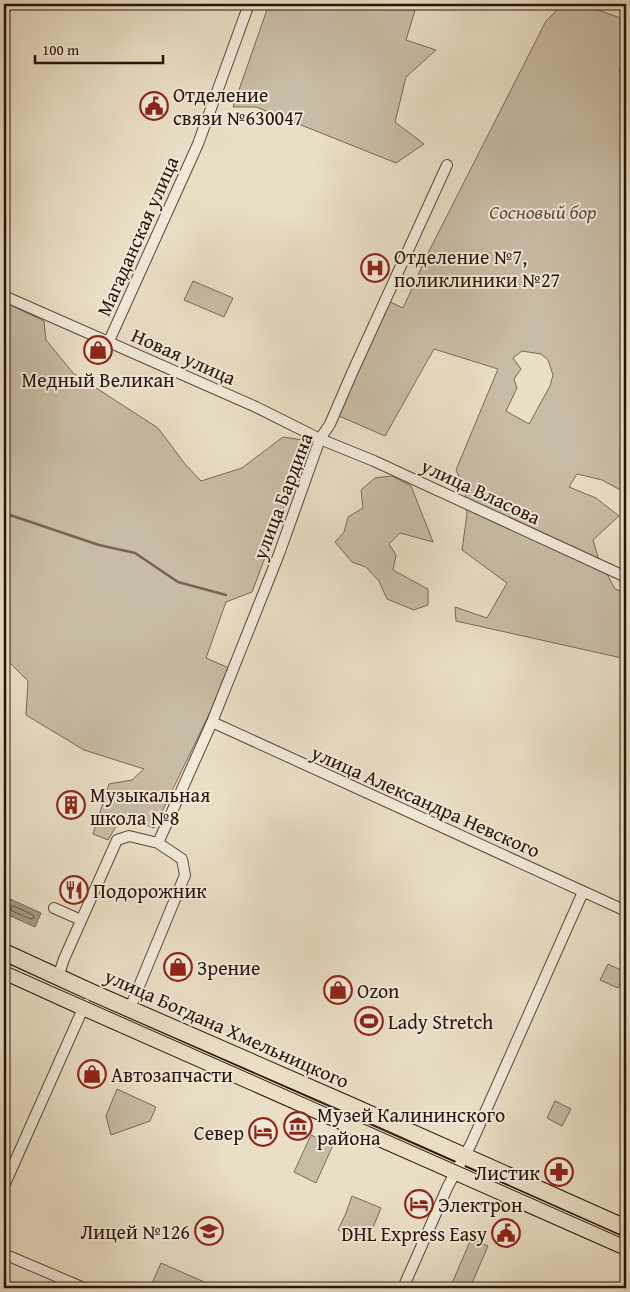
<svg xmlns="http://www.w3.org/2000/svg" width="630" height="1292" viewBox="0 0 630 1292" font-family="'Gentium Book Plus',serif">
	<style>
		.green { fill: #c9bca6; stroke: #7a6757; fill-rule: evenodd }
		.water { fill: #a99985; stroke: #766353 }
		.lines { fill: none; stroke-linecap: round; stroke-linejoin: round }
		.shore { stroke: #6a5646; stroke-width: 1 }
		.stream { stroke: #766353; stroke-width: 2.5 }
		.minor-casing { stroke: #5a4538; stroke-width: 12 }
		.trunk-casing { stroke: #2a1208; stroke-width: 18 }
		.minor { stroke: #f1eada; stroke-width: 10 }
		.trunk { stroke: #eadfc6; stroke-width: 16 }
		.tram { stroke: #2a1208; stroke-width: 1 }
		.labels { text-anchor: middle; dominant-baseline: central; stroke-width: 4; stroke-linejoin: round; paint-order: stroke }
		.poi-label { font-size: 20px; fill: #2a1208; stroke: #f1eada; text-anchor: start }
		.park-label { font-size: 20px; font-style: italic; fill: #624e3f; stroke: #f1eada }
		.street-label { font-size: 20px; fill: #2a1208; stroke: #f1eada }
	</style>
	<rect width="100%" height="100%" fill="#eadfc6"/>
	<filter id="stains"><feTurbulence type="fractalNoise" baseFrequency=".004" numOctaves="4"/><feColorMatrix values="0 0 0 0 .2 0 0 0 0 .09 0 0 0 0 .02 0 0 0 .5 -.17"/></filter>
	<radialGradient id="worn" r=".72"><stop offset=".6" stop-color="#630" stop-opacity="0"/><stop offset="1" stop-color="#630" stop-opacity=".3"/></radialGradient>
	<path class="green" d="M269,4H417L406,40L436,50L406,77L395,122L424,144L396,163L256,107H233Z
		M563,4H581L626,20V53L619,70L626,82V493L602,480L577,474L569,487L596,498L619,516L593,540L598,557L615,589L626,593V659L456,621L455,607L487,618L507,583L462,550L467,514L465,491L456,470L498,369L434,349L385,436L339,416L388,301L403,308L429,251L546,21ZM522,351L541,354L548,360L553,375L550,386L529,424L506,411L517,388L514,379L521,369L513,358Z
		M193,281L233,298L224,317L184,300Z
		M4,302L44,321L46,340L73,373L158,428L185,464L201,481L242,468L283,437L309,441L252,592L226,602L206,658L231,669L154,828L122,816L108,840L93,834L109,784L132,780L144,769L84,750L26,715L28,681L4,657Z
		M392,476L411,486L433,542L400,533L389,544L396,555L393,570L428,589V605L414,610L387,599L379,581L366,567L352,562L335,542L344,532L348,517L363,508L361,490L375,478Z
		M608,964L625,972L618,988L600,980Z
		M117,1089L156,1107L150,1121L111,1135L106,1116Z
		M555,1101L571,1109L562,1126L547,1118Z
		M311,1135L333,1145L316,1183L294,1172Z
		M352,1196L381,1208L367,1242L338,1230L346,1213Z
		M471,1239L488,1246L470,1288H450Z
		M161,1263L218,1288H150Z"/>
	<path class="water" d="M10,899L41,913L35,927L4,913Z"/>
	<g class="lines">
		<path class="shore" d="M12,906H14L33,915L34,918L31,919L12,911L11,909Z"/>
		<path class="stream" d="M4,513L99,545L135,553L178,582L226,595"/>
		<defs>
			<path id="minor" d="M4,296L256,407L320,439L374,461L626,577
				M109,341L198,144L249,4
				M212,722L626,911
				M54,908L81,920
				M58,977L64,959L117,840L129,836L158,843
				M130,1008L185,875L182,859L158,843L212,722L279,554L320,439L330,424L352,373L447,165
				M4,1186L85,1004
				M4,1254L84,1288
				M403,1288L448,1186L471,1144L583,892"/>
			<path id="trunk" d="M4,952L91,992L352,1106L626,1228
				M4,971L83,1007L626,1247"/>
		</defs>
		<use href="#minor" class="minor-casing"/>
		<use href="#trunk" class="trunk-casing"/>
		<use href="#minor" class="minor"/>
		<use href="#trunk" class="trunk"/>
		<path class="tram" d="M4,965L626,1240"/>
	</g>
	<defs>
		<symbol id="civic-ring" viewBox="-11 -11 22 22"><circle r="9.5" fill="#f1eada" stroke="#8f2418" stroke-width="1.5"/><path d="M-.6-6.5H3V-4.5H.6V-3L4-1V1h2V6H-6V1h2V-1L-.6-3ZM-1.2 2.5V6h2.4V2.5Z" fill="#8f2418"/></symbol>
		<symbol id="hospital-ring" viewBox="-11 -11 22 22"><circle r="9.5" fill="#f1eada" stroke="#8f2418" stroke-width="1.5"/><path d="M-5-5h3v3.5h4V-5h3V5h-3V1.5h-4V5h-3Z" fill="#8f2418"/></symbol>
		<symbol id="shop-ring" viewBox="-11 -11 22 22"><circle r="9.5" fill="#f1eada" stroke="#8f2418" stroke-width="1.5"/><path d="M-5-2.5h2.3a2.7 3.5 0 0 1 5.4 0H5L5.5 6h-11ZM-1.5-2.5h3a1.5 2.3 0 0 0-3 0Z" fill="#8f2418"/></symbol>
		<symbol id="building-ring" viewBox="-11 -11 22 22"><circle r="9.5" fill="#f1eada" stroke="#8f2418" stroke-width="1.5"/><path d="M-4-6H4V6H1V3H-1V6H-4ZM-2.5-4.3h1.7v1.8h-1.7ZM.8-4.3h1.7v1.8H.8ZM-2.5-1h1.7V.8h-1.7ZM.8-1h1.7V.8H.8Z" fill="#8f2418"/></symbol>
		<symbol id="restaurant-ring" viewBox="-11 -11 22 22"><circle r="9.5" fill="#f1eada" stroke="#8f2418" stroke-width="1.5"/><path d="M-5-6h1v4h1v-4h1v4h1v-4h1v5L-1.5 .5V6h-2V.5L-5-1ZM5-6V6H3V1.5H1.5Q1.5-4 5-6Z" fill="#8f2418"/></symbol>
		<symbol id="stadium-ring" viewBox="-11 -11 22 22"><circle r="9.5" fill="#f1eada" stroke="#8f2418" stroke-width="1.5"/><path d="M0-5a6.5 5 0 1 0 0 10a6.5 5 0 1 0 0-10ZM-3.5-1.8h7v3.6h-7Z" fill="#8f2418"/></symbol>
		<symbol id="museum-ring" viewBox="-11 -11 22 22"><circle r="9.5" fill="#f1eada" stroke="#8f2418" stroke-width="1.5"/><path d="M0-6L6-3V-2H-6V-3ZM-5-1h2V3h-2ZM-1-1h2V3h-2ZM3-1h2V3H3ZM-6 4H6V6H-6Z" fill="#8f2418"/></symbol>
		<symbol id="hotel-ring" viewBox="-11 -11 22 22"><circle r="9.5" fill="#f1eada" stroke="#8f2418" stroke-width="1.5"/><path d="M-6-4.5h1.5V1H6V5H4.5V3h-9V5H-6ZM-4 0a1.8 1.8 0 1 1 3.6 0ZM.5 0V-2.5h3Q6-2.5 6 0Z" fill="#8f2418"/></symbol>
		<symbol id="pharmacy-ring" viewBox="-11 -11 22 22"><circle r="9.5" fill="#f1eada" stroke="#8f2418" stroke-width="1.5"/><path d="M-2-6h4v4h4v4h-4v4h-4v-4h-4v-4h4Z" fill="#8f2418"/></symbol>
		<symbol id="school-ring" viewBox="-11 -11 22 22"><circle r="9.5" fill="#f1eada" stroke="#8f2418" stroke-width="1.5"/><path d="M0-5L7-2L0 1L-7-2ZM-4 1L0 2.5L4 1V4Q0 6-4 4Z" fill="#8f2418"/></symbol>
	</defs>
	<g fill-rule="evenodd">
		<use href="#civic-ring" x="138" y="90" width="32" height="32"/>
		<use href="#hospital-ring" x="359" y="252" width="32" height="32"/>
		<use href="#shop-ring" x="82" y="334" width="32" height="32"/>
		<use href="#building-ring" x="55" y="789" width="32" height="32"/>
		<use href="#restaurant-ring" x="58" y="874" width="32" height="32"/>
		<use href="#shop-ring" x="162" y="951" width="32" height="32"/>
		<use href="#shop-ring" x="322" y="974" width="32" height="32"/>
		<use href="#stadium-ring" x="353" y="1005" width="32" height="32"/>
		<use href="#shop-ring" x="76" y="1058" width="32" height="32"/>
		<use href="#museum-ring" x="282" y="1110" width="32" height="32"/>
		<use href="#hotel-ring" x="247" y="1116" width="32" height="32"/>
		<use href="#pharmacy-ring" x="543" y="1156" width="32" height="32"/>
		<use href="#hotel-ring" x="403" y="1188" width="32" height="32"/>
		<use href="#school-ring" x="193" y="1215" width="32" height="32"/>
		<use href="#civic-ring" x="490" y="1217" width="32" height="32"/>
	</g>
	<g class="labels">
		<g class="poi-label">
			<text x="173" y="94">Отделение<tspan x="173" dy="23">связи №630047</tspan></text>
			<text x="394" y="256">Отделение №7,<tspan x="394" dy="23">поликлиники №27</tspan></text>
			<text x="98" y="379" text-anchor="middle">Медный Великан</text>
			<text x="90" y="794">Музыкальная<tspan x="90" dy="23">школа №8</tspan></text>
			<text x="93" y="890">Подорожник</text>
			<text x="197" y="967">Зрение</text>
			<text x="357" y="990">Ozon</text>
			<text x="388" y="1021">Lady Stretch</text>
			<text x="111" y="1074">Автозапчасти</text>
			<text x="317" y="1114">Музей Калининского<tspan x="317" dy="23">района</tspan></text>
			<text x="244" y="1132" text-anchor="end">Север</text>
			<text x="540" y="1172" text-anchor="end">Листик</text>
			<text x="438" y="1204">Электрон</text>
			<text x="190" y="1231" text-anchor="end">Лицей №126</text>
			<text x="487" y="1233" text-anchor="end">DHL Express Easy</text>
		</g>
		<g class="park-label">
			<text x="543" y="211">Сосновый бор</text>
		</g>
		<g class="street-label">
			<text transform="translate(137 236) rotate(-66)">Магаданская улица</text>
			<text transform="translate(184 356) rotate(24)">Новая улица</text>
			<text transform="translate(481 491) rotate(25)">улица Власова</text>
			<text transform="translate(282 496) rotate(-69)">улица Бардина</text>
			<text transform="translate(426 801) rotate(24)">улица Александра Невского</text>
			<text transform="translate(227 1028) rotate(24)">улица Богдана Хмельницкого</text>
		</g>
	</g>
	<rect width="630" height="1292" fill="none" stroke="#eadfc6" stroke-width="20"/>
	<rect x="5" y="5" width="620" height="1282" fill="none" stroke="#2a1208" stroke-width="2.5"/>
	<rect x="10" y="10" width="610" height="1272" fill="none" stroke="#2a1208"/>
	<path d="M35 55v8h128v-8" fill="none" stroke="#2a1208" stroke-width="2.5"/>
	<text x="42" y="55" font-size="15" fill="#2a1208" stroke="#f1eada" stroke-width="4" paint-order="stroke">100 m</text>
	<rect width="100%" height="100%" filter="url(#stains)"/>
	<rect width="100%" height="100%" fill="url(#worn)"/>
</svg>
